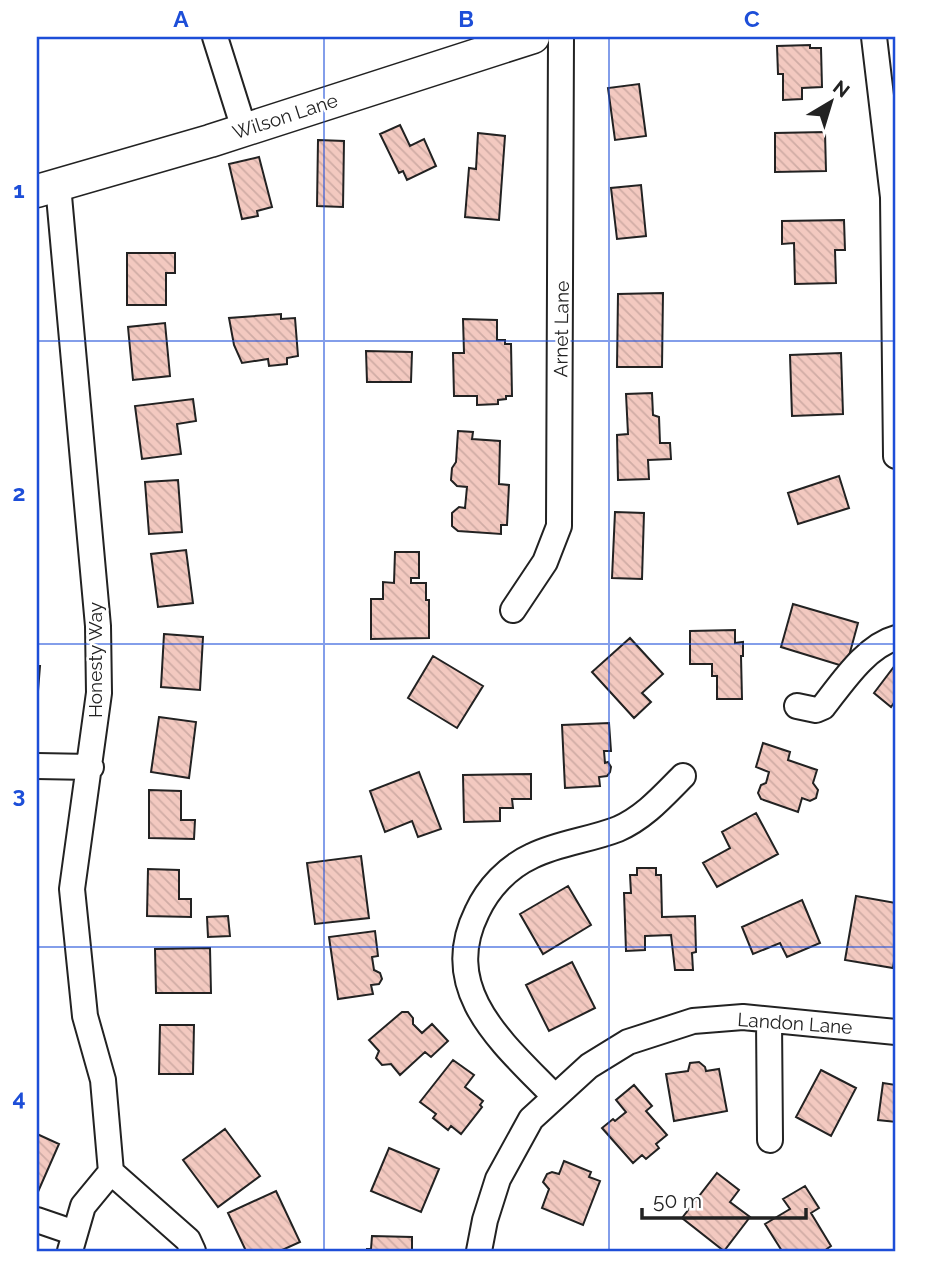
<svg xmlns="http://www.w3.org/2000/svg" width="933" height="1288" viewBox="0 0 933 1288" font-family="Raleway,sans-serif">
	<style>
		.building { fill: url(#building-back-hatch); stroke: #222; stroke-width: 2 }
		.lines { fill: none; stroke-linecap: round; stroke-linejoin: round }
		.minor-casing { stroke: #222; stroke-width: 28 }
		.major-casing { stroke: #222; stroke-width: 35 }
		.minor { stroke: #fff; stroke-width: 24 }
		.major { stroke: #fff; stroke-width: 32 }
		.grid { fill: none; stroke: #1d4ed8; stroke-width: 2; stroke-opacity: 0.55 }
		.labels { text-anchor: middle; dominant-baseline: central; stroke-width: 5; stroke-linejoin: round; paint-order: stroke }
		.street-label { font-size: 19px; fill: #222; stroke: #fff }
		.neatline { fill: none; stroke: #1d4ed8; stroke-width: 2.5 }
		.grid-label { font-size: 23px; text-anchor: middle; font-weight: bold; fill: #1d4ed8 }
	</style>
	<defs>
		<pattern id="building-back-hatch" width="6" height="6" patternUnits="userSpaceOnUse" patternTransform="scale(1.75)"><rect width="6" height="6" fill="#f3c9c0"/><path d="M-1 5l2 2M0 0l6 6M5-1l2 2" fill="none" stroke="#d0aca5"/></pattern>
	</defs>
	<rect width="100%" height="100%" fill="#fff"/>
	<path class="building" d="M810,45V48H821L822,87L802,88V99L783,100V74H778L777,46Z
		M639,84L646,136L615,140L608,88Z
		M400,125L410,146L424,139L436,166L407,180L403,171L399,173L380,134Z
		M825,132L826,171L775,172V133Z
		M478,133L505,136L499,220L465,217L469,168L476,169Z
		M318,140L344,141L343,207L317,206Z
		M259,157L272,207L257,211L258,216L242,219L229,164Z
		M641,185L646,236L617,239L611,188Z
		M844,220L845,250H835L836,283L795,284L794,243L782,244V221Z
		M127,253H175V273H166V305H127Z
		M663,293L662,367H617L618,294Z
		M281,314V319L295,318L298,356L287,358V364L269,366L268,359L242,363L234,345L229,318Z
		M463,319L497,320V340H505V344H511L512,396H506V399L498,400V404L477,405V396H454L453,353H464Z
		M165,323L170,376L133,380L128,327Z
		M366,351L412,352L411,382H367Z
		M841,353L843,414L792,416L790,355Z
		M652,393L653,415L659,417L660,443H670L671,459L648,460L649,479L618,480L617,435L628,434L626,394Z
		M193,399L196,421L177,424L181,454L142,459L135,406Z
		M458,431L473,432L472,439L500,441L499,484L509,485L507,525H501V534L458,531L452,526V513L459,507L465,508L467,487L457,486L451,480L452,468L456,462Z
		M839,476L849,508L798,524L788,493Z
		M178,480L182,532L149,534L145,482Z
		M615,512L644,513L642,579L612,578Z
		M186,550L193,603L158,607L151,554Z
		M395,552H419V578H411V583H426V600H429V638L371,639V599H383V582L394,583Z
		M793,604L858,623L846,667L781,647Z
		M735,630V643L743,642V656H741L742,699H717V676H712V664H690V631Z
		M164,634L203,637L200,690L161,687Z
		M630,638L663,674L642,693L651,702L634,718L592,672Z
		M433,656L483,686L457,728L408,698Z
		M896,664V700L891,707L874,693Z
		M37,666H40L38,691H37Z
		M159,717L196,722L189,778L151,772Z
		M609,723L611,751H604L605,763L608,762L611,767L610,772L607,776L599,777L600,786L565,788L562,725Z
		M763,743L790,752L788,760L817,770L813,783L818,790L816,798L810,801L802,798L798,812L761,799L758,793L761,785L766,783L769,772L756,767Z
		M419,772L441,829L418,837L412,821L385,832L370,791Z
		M531,774V799H512L513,808H500V821L464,822L463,775Z
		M149,790L181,791V820H195L194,839L149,838Z
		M756,813L778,854L717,887L703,863L730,848L722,832Z
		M361,856L369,918L315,924L307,863Z
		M637,868H656V875H661L662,917L695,916L696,952L692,953L693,970H675L671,935L645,936V950L626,951L624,893H631L630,875H637Z
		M148,869L179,870V899H191V917L147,916Z
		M568,886L591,925L543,954L520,914Z
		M856,896L896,903V948L893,968L845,960Z
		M802,900L820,943L787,957L780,943L753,954L742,927Z
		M228,916L230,936L208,937L207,917Z
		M375,931L378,956L372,957L374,970L380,973L382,979L379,984L371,985L373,994L338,999L329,937Z
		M210,948L211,993H156L155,949Z
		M572,962L595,1008L549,1031L526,985Z
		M402,1012H408L413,1018V1024L422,1033L432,1024L448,1041L431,1057L425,1052L400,1075L391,1064L382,1065L376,1058L379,1051L369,1040Z
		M160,1025H194L193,1074H159Z
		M453,1060L474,1075L465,1087L483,1101L480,1105L482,1107L461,1134L451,1126L448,1130L433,1118L436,1114L420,1102Z
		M699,1062L705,1067L706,1071L719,1069L727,1111L674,1121L666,1074L688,1071L690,1063Z
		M821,1070L856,1088L831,1136L796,1117Z
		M883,1083L896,1085V1122L878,1120Z
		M634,1085L652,1106L646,1111L667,1135L656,1144L659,1148L646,1159L642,1155L633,1163L602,1128L613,1119L615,1121L626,1112L616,1100Z
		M225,1129L260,1176L218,1207L183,1160Z
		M37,1134L59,1144L37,1194Z
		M389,1148L439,1169L421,1212L371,1191Z
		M564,1161L591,1172L589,1177L600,1181L583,1225L542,1208L549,1189L543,1182L547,1174L552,1172L559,1174Z
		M717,1173L739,1190L730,1202L750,1217L724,1251L682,1218Z
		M805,1186L819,1208L811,1213L831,1246L824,1251H782L765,1224L790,1209L783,1199Z
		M276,1191L300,1242L280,1251H246L228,1213Z
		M372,1236L412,1237V1251H414H367V1249H371Z"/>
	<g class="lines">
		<defs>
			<path id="minor" d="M215,37L244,129
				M874,37L893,197L896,456
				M58,185L98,626L99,693L72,889L85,1016L103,1080L111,1172L188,1240L193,1251
				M513,610L545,562L559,526L561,37
				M797,706L816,710L823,707C842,683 866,646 896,638
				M37,766L91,767
				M769,1020L770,1140
				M554,1096C504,1044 438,991 477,912C488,888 508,867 532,856C558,843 590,840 618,829C645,817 663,796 683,776
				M37,1220L75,1233
				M70,1251L83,1206L111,1172
				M479,1251L485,1220L498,1179L531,1119L589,1066L628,1042L693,1021L743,1017L896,1032"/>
			<path id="major" d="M37,191L210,141L533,37"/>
		</defs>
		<use href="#minor" class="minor-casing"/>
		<use href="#major" class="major-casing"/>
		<use href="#minor" class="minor"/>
		<use href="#major" class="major"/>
	</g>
	<path class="grid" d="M324,37V1251M609,37V1251M37,341H896M37,644H896M37,947H896"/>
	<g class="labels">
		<g class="street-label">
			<text transform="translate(285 116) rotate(-18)">Wilson Lane</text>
			<text transform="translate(561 329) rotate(-89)">Arnet Lane</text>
			<text transform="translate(95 660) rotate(-90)">Honesty Way</text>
			<text transform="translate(795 1023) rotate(4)">Landon Lane</text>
		</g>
	</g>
	<rect width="933" height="1288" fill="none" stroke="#ffffff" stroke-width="77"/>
	<g transform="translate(831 102) rotate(38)" stroke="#ffffff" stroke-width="5" paint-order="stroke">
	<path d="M0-5L12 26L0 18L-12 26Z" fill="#222222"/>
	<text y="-10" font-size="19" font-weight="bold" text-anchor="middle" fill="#222222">N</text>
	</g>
	<path d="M642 1208v10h164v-10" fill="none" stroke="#222222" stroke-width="3.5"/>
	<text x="653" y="1208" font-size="21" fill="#222222" stroke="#ffffff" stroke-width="5" paint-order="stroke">50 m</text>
	<rect x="38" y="38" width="856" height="1212" class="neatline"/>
	<g class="grid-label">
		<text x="181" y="27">A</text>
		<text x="466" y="27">B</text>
		<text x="752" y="27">C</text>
		<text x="19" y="198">1</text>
		<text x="19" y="501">2</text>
		<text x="19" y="803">3</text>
		<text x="19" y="1106">4</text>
	</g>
</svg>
